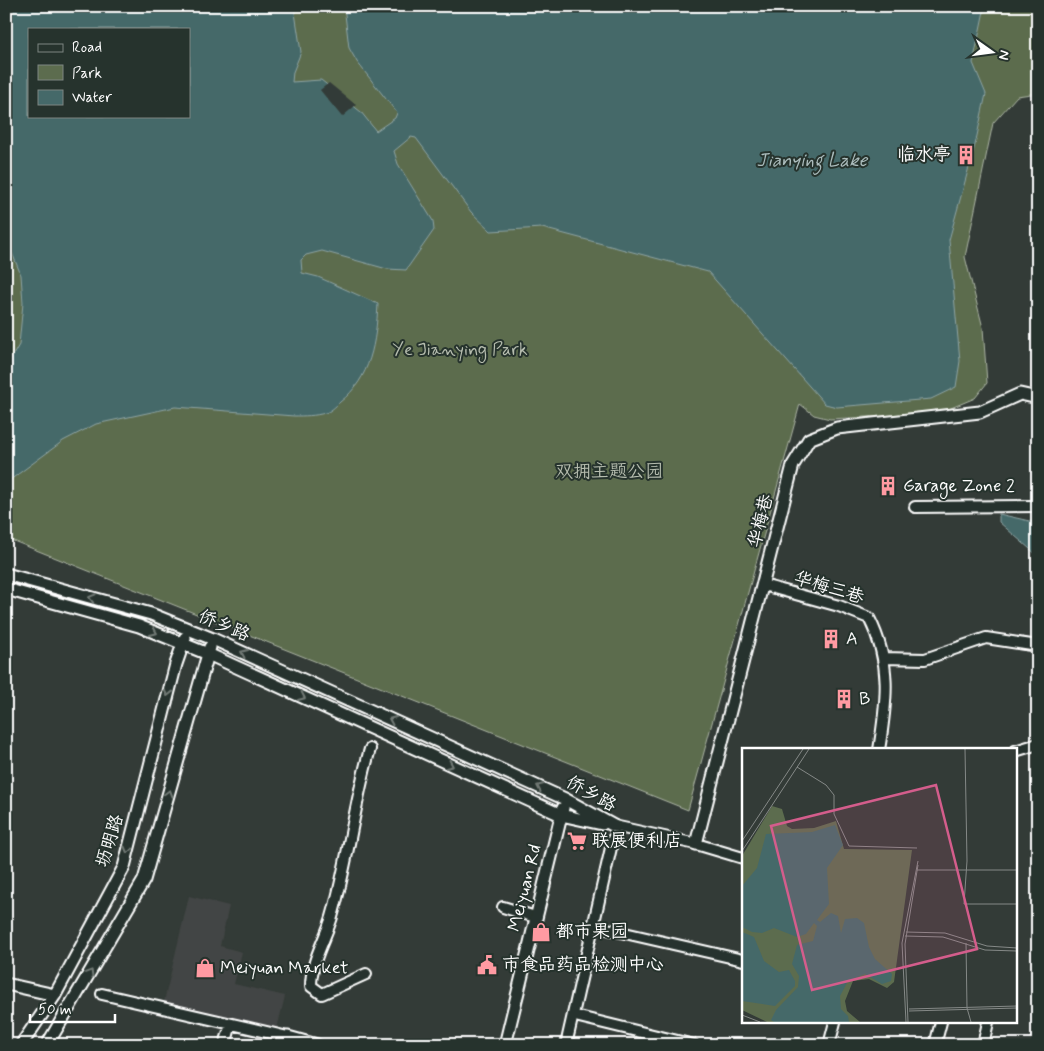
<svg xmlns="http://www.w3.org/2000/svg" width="1044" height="1051" viewBox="0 0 1044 1051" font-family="Mynerve,'LXGW WenKai TC',sans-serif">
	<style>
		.built { fill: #424544 }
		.green { fill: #5c6c4e; stroke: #aeb6a6; fill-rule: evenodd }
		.water { fill: #456969; stroke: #8fa5a5; fill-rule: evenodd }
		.pier { fill: #333b37 }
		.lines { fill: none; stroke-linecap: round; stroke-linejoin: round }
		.minor-casing { stroke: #fff; stroke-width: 14 }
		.tertiary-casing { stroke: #fff; stroke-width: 15 }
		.minor { stroke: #26332d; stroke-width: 10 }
		.tertiary { stroke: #26332d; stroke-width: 11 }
		.oneway { stroke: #727a76 }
		.labels { text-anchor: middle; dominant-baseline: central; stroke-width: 4; stroke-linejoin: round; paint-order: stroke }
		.poi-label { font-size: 18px; fill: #fff; stroke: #26332d; text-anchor: start }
		.park-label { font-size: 18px; fill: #b6bdaf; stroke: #26332d }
		.street-label { font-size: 18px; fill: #fff; stroke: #26332d }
		.water-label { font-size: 19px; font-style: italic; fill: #abbcbc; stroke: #26332d }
		.inset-road { fill: none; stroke: #858987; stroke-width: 1 }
		.view { fill: #d45d8c; fill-opacity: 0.15; stroke: #d45d8c; stroke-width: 2.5 }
		.inset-edge { fill: none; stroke: #fff; stroke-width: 2.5 }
	</style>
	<rect width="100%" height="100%" fill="#333b37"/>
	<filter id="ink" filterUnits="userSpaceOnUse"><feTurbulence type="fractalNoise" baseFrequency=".02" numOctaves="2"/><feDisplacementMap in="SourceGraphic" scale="10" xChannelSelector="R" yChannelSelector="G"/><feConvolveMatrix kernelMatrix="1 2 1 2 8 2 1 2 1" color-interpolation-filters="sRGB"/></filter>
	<g filter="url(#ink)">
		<path class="built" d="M189,896L229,906L220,946L242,952L234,984L285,996L276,1033L163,1006Z"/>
		<path class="green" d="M6,6H1038V93L1017,96L993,123L965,257L983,328L987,383L975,398L939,413L830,419L814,415L800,404L688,810L6,538ZM29,29H189V116H29Z"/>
		<path class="water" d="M6,6H294L301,52L293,72L292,82L321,80L361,112L376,131L395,118L397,113L357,62L349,48L344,6H985L973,63L986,94L975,145L949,240L960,361L956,387L931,399L837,407L825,404L708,272L542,228L491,231L471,212L416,138L411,137L394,151L398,164L433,221L434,230L406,270L387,269L322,251L306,255L301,260L302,273L318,277L378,304C376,342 371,378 340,402C336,406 330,412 325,413C315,416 304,416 294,416L175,407L96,424L63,441L6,483V367L19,345L23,303L21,275L6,238ZM29,29H189V116H29Z
			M999,514L1038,523V556L999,522Z"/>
		<path class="pier" d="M329,83L356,105L342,117L320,90Z"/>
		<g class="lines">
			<defs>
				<path id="minor" d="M915,507L1038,506
					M763,585L839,606L869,618C892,663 887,701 879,750
					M884,658L925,659L986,638L1038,646
					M1015,751L1038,744
					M614,826L696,844L743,858
					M503,907L532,916
					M594,926L743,960
					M366,974L322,994L311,986C311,961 325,940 332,917C348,862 354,805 370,749
					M102,994L288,1037
					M579,1017L694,1045
					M225,1045L231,1024
					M566,1045L613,839
					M829,1045L835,1022
					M935,1045L941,1022
					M983,1045L988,1022"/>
				<path id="tertiary" d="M6,574L151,614L213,639L565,799L614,826
					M6,589L139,626L208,654L561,815L602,824
					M696,844L793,465L809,439L837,428L980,412L1020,394L1038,398
					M6,984L55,995
					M21,1045L55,995L124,867L176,664L185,638
					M47,1045L144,880L210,647
					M287,1045L288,1037L317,1045
					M505,1045L563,808"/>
			</defs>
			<use href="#minor" class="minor-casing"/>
			<use href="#tertiary" class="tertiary-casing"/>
			<use href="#minor" class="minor"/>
			<use href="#tertiary" class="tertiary"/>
		</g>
		<defs><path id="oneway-chevron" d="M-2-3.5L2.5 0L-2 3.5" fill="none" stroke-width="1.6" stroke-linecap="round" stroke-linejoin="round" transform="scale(1.25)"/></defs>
		<g class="oneway">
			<use href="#oneway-chevron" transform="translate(92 598) rotate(-165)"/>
			<use href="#oneway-chevron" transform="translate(154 632) rotate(23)"/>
			<use href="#oneway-chevron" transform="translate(244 653) rotate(-156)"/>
			<use href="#oneway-chevron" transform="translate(168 693) rotate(104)"/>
			<use href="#oneway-chevron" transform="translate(302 697) rotate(25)"/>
			<use href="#oneway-chevron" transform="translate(392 720) rotate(-156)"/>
			<use href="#oneway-chevron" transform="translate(450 765) rotate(25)"/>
			<use href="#oneway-chevron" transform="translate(540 787) rotate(-156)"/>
			<use href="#oneway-chevron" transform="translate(169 793) rotate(-74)"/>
			<use href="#oneway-chevron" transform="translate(128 850) rotate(104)"/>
			<use href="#oneway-chevron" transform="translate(90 973) rotate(-59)"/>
		</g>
	</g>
	<defs>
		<symbol id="building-bare" viewBox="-9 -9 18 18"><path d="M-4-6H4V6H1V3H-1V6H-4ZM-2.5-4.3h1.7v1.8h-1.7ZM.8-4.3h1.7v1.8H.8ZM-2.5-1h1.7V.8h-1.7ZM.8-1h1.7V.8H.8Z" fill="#ff9aa2" stroke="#26332d" stroke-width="2.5" paint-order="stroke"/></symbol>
		<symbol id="supermarket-bare" viewBox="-9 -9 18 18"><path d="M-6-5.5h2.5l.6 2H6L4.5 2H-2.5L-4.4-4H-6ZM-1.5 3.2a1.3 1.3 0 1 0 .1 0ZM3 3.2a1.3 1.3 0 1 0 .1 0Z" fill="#ff9aa2" stroke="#26332d" stroke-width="2.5" paint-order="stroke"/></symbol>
		<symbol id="shop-bare" viewBox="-9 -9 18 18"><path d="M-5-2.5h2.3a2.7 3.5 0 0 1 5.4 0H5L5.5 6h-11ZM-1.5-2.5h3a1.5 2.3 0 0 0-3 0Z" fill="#ff9aa2" stroke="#26332d" stroke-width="2.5" paint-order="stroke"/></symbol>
		<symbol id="civic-bare" viewBox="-9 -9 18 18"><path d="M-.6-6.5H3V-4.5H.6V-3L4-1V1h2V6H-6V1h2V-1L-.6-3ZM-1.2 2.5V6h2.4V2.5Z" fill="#ff9aa2" stroke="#26332d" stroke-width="2.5" paint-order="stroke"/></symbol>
	</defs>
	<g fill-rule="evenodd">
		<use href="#building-bare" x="952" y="141" width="28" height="28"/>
		<use href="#building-bare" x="874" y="472" width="28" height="28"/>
		<use href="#building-bare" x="817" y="625" width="28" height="28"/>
		<use href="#building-bare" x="830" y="685" width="28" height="28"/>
		<use href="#supermarket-bare" x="563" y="827" width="28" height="28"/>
		<use href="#shop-bare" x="527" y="918" width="28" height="28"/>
		<use href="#civic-bare" x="473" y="951" width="28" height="28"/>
		<use href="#shop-bare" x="191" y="954" width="28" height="28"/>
	</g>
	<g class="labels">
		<g class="poi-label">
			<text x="951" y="155" text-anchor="end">临水亭</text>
			<text x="903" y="486">Garage Zone 2</text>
			<text x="846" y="639">A</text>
			<text x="859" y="699">B</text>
			<text x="592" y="841">联展便利店</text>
			<text x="556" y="932">都市果园</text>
			<text x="502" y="965">市食品药品检测中心</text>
			<text x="220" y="968">Meiyuan Market</text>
		</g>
		<g class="park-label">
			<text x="460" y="350">Ye Jianying Park</text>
			<text x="609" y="472">双拥主题公园</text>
		</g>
		<g class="street-label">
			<text transform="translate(761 521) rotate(-76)">华梅巷</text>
			<text transform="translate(829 588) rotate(17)">华梅三巷</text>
			<text transform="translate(224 626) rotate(23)">侨乡路</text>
			<text transform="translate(591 794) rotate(29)">侨乡路</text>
			<text transform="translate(110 841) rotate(-73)">坜明路</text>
			<text transform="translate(525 888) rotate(-76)">Meiyuan Rd</text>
		</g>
		<g class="water-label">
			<text x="812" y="160">Jianying Lake</text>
		</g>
	</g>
	<g transform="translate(742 748)">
		<rect width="275" height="275" fill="#333b37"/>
		<path d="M30,58L40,61L45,78L50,81L72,80L94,73L102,101L170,102L152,234L145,240L127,231L111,233L103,253L105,263L118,274H25L0,262V108Z" fill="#5c6c4e"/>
		<path d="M93,77L101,97L85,120L87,156L75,172L78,174L89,165L96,168L99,185L103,171L115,170L122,175L127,199L133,211L150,226L149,233L140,236L123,226L106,233L98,248L99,261L106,268L107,274H32L29,272L34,262L56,239L57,228L50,216L55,197L71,193L75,178L72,175L64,186L55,189L32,180L20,185L10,184L0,179V138L15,120L24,86L70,84ZM0,184L12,189L22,213L37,224L47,222L53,233V238L33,258L0,253Z" fill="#456969"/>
		<path class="inset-road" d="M223,1L225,113L222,156H275M55,19L84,37L92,47V66L107,98L175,100M0,93L61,1M0,103L67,1M175,122H275M164,184L203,185L245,198L275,200M163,188L201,189L243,202L275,203M224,195L225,260L229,274M167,261L275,258M167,263L275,260M0,267L18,274M164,274L160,195L176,113M166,274L163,196L176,117"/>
		<path class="view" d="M194,37L235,201L70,242L29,78Z"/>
		<rect width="275" height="275" class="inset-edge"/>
	</g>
	<rect width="1044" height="1051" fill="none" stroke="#26332d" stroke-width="25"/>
	<rect x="12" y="12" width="1019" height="1026" fill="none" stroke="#fff" stroke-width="2" filter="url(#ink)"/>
	<rect x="28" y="28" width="162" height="90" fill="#26332d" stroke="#7d8581"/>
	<rect x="38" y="44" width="25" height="8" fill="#26332d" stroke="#7d8581"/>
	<text x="72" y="52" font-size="15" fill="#ffffff">Road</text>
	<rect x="38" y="65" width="25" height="15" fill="#5c6c4e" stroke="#7d8581"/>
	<text x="72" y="78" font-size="15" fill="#ffffff">Park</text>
	<rect x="38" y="90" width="25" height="15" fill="#456969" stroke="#7d8581"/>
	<text x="72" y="102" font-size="15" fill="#ffffff">Water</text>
	<g transform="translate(992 52) rotate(104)" stroke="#26332d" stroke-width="4" paint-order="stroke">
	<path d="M0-4L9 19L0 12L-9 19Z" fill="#ffffff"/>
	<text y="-8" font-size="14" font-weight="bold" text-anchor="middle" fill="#ffffff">N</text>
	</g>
	<path d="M30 1014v8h85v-8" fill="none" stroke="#ffffff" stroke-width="2.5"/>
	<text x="38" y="1014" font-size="15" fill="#ffffff" stroke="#26332d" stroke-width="4" paint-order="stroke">50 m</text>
</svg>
